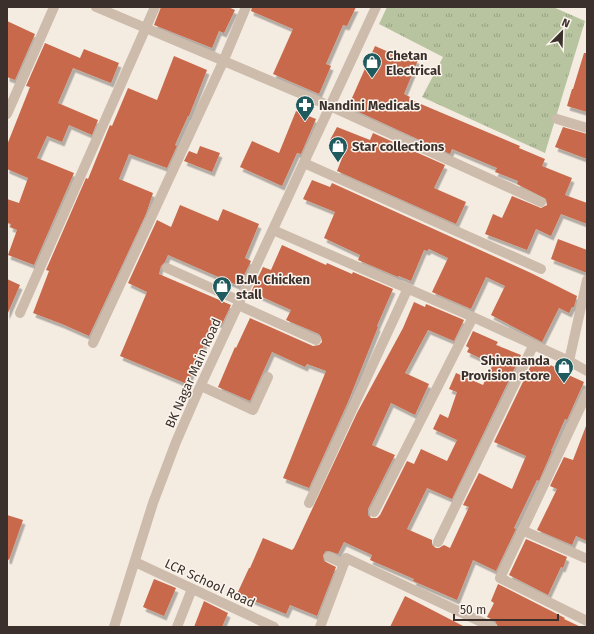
<svg xmlns="http://www.w3.org/2000/svg" width="594" height="634" viewBox="0 0 594 634" font-family="'Fira Sans',sans-serif">
	<style>
		.grass { fill: url(#grass-tufts) }
		.building { fill: #c8694b; filter: url(#shadow) }
		.lines { fill: none; stroke-linecap: round; stroke-linejoin: round }
		.minor { stroke: #cdbbac; stroke-width: 10 }
		.tertiary { stroke: #cdbbac; stroke-width: 10 }
		.labels { text-anchor: middle; dominant-baseline: central; stroke-width: 3; stroke-linejoin: round; paint-order: stroke }
		.poi-label { font-size: 13px; font-weight: bold; fill: #3b302b; stroke: #fbf5ee; text-anchor: start }
		.street-label { font-size: 13px; fill: #3b302b; stroke: #fbf5ee }
	</style>
	<defs>
		<pattern id="grass-tufts" width="24" height="20" patternUnits="userSpaceOnUse"><rect width="24" height="20" fill="#b8c4a0"/><path d="M3 7l-1-3M5 7V3M7 7l1-3M15 17l-1-3M17 17v-4M19 17l1-3" fill="none" stroke="#97a083"/></pattern>
		<filter id="shadow"><feDropShadow dx="2.5" dy="4.5" stdDeviation="0" flood-color="#0004"/></filter>
	</defs>
	<rect width="100%" height="100%" fill="#f4ebe1"/>
	<path class="grass" d="M387,7H553L585,21L545,153L422,97L443,57L379,24Z"/>
	<path class="building" d="M161,7H228L235,10L224,33L219,31L212,48L154,25Z
		M252,7H356L347,26L343,25L326,64L331,66L319,94L273,74L293,29L251,11Z
		M7,21L35,34L15,80L7,77Z
		M45,43L80,58L84,49L119,63L111,83L73,68L58,103L98,120L92,135L69,125L62,142L47,136L37,158L74,173L34,265L8,255L17,230L10,227L11,224L7,223V199L19,203L28,178L7,169V145L30,87L26,86Z
		M375,46L400,57L402,53L418,60L404,94L410,97L409,99L520,146L519,148L545,159L542,166L572,178L565,195L587,203V224L561,214L551,236L536,229L527,250L485,234L493,214L502,218L512,196L541,208L547,205L546,199L517,184L518,181L495,172L497,168L452,149L450,154L348,107Z
		M584,53H587V112L567,106L572,89H573Z
		M174,56L207,70L189,116H188L175,145L177,146L167,168L129,154L119,179L153,193L146,214L89,336L62,324L33,313L49,271L46,270L86,178L88,179L110,125L112,126L128,88L157,100Z
		M296,111L316,119L301,154L297,153L282,186L240,167L252,141L279,153Z
		M337,127L370,140L373,133L445,165L434,188L466,202L456,224L337,171L346,148L330,140Z
		M563,127L587,134V159L555,147Z
		M200,146L220,153L212,172L184,161L189,151L197,154Z
		M312,180L330,187L332,183L531,273L577,296L574,307H572L569,313L559,308L542,342L491,315L505,286L486,277L471,309L432,292L448,258L429,249L427,251L424,250L411,281L399,276L398,277L358,260L360,255L324,238L335,212L303,199Z
		M180,205L218,221L223,209L259,224L245,258L251,261L239,286L168,255L165,262L161,266L159,274L231,305L222,324L214,322L187,384L120,356L147,292L128,283L157,220L171,227Z
		M558,239L587,250V273L551,259Z
		M282,245L326,265L327,263L352,274L353,272L393,289L377,326L378,327L348,402L309,488L283,478L326,371L307,364L305,367L272,352L250,401L218,387L235,347L236,348L250,318L313,346L319,345L322,342L321,337L319,334L286,320L291,310L251,292L263,267L271,270Z
		M7,279L20,285L7,315Z
		M414,302L425,307L426,304L464,320L454,341L428,330L405,373L429,384L415,415L391,403L372,445L395,455L368,509V515L371,518H377L380,515L407,461L414,464L421,449L447,461L457,440L433,429L440,414L448,418L457,392L449,389L456,373L483,385L493,364L467,352L469,348L466,346L473,331L498,342L496,345L521,355L452,499L427,488L407,529L432,540V545L436,548H439L444,545L450,548L469,507L463,505L479,473L512,489L526,456L494,442L533,361L539,363L540,360L565,372L564,373L584,382L567,420L565,419L551,451H552L539,481L537,480L514,528L516,529L496,571L473,560L457,600L413,581L414,579L370,560L372,555L344,542L338,554L329,551H326L323,555L324,561L336,567L317,616L290,605L286,614L237,594L249,568H250L263,538L292,550L294,548L357,413L403,328Z
		M586,426L587,541L576,536L572,545L537,530L557,489L550,486L564,457L573,460Z
		M7,515L23,520L9,560L7,559Z
		M526,539L567,557L563,568L561,567L548,595L509,575Z
		M154,579L176,588L164,616L143,607Z
		M498,584L565,618L564,619L581,627H498L495,621L487,617L494,603L491,601Z
		M405,596L465,627H390Z
		M204,601L228,613L222,627H194Z"/>
	<g class="lines">
		<path class="minor" d="M96,7L330,106L541,202
			M7,114L54,7
			M557,119L587,128
			M304,163L541,269
			M273,230L473,317L569,361L587,371
			M167,268L240,301
			M238,305L316,340
			M20,313L155,7
			M93,343L223,62L246,7
			M569,361L587,280
			M201,386L253,410L268,377
			M587,393L500,578L587,621
			M309,503L408,288
			M374,512L473,317
			M522,530L585,558
			M438,542L533,346
			M329,557L344,564
			M177,627L192,589
			M320,627L346,558L492,627"/>
		<path class="tertiary" d="M135,562L274,627
			M114,627L153,503L176,442L199,389L376,7"/>
	</g>
	<defs>
		<symbol id="shop-pin" viewBox="-11 -11 22 30"><path d="M0 17L-7.5 6A9.5 9.5 0 1 1 7.5 6Z" fill="#1f5a5e" stroke="#fbf5ee"/><path d="M-5-2.5h2.3a2.7 3.5 0 0 1 5.4 0H5L5.5 6h-11ZM-1.5-2.5h3a1.5 2.3 0 0 0-3 0Z" fill="#fff"/></symbol>
		<symbol id="pharmacy-pin" viewBox="-11 -11 22 30"><path d="M0 17L-7.5 6A9.5 9.5 0 1 1 7.5 6Z" fill="#1f5a5e" stroke="#fbf5ee"/><path d="M-2-6h4v4h4v4h-4v4h-4v-4h-4v-4h4Z" fill="#fff"/></symbol>
	</defs>
	<g fill-rule="evenodd">
		<use href="#shop-pin" x="361" y="51" width="22" height="30"/>
		<use href="#pharmacy-pin" x="294" y="94" width="22" height="30"/>
		<use href="#shop-pin" x="327" y="135" width="22" height="30"/>
		<use href="#shop-pin" x="211" y="275" width="22" height="30"/>
		<use href="#shop-pin" x="553" y="356" width="22" height="30"/>
	</g>
	<g class="labels">
		<g class="poi-label">
			<text x="386" y="55">Chetan<tspan x="386" dy="15">Electrical</tspan></text>
			<text x="319" y="105">Nandini Medicals</text>
			<text x="352" y="146">Star collections</text>
			<text x="236" y="279">B.M. Chicken<tspan x="236" dy="15">stall</tspan></text>
			<text x="550" y="360" text-anchor="end">Shivananda<tspan x="550" dy="15">Provision store</tspan></text>
		</g>
		<g class="street-label">
			<text transform="translate(193 373) rotate(-66)">BK Nagar Main Road</text>
			<text transform="translate(210 583) rotate(25)">LCR School Road</text>
		</g>
	</g>
	<rect width="594" height="634" fill="none" stroke="#3b302b" stroke-width="16"/>
	<g transform="translate(562 32) rotate(23)" stroke="#fbf5ee" stroke-width="3" paint-order="stroke">
	<path d="M0-3L7 15L0 10L-7 15Z" fill="#3b302b"/>
	<text y="-6" font-size="11" font-weight="bold" text-anchor="middle" fill="#3b302b">N</text>
	</g>
	<path d="M454 614v6h104v-6" fill="none" stroke="#3b302b" stroke-width="2"/>
	<text x="460" y="614" font-size="12" fill="#3b302b" stroke="#fbf5ee" stroke-width="3" paint-order="stroke">50 m</text>
</svg>
